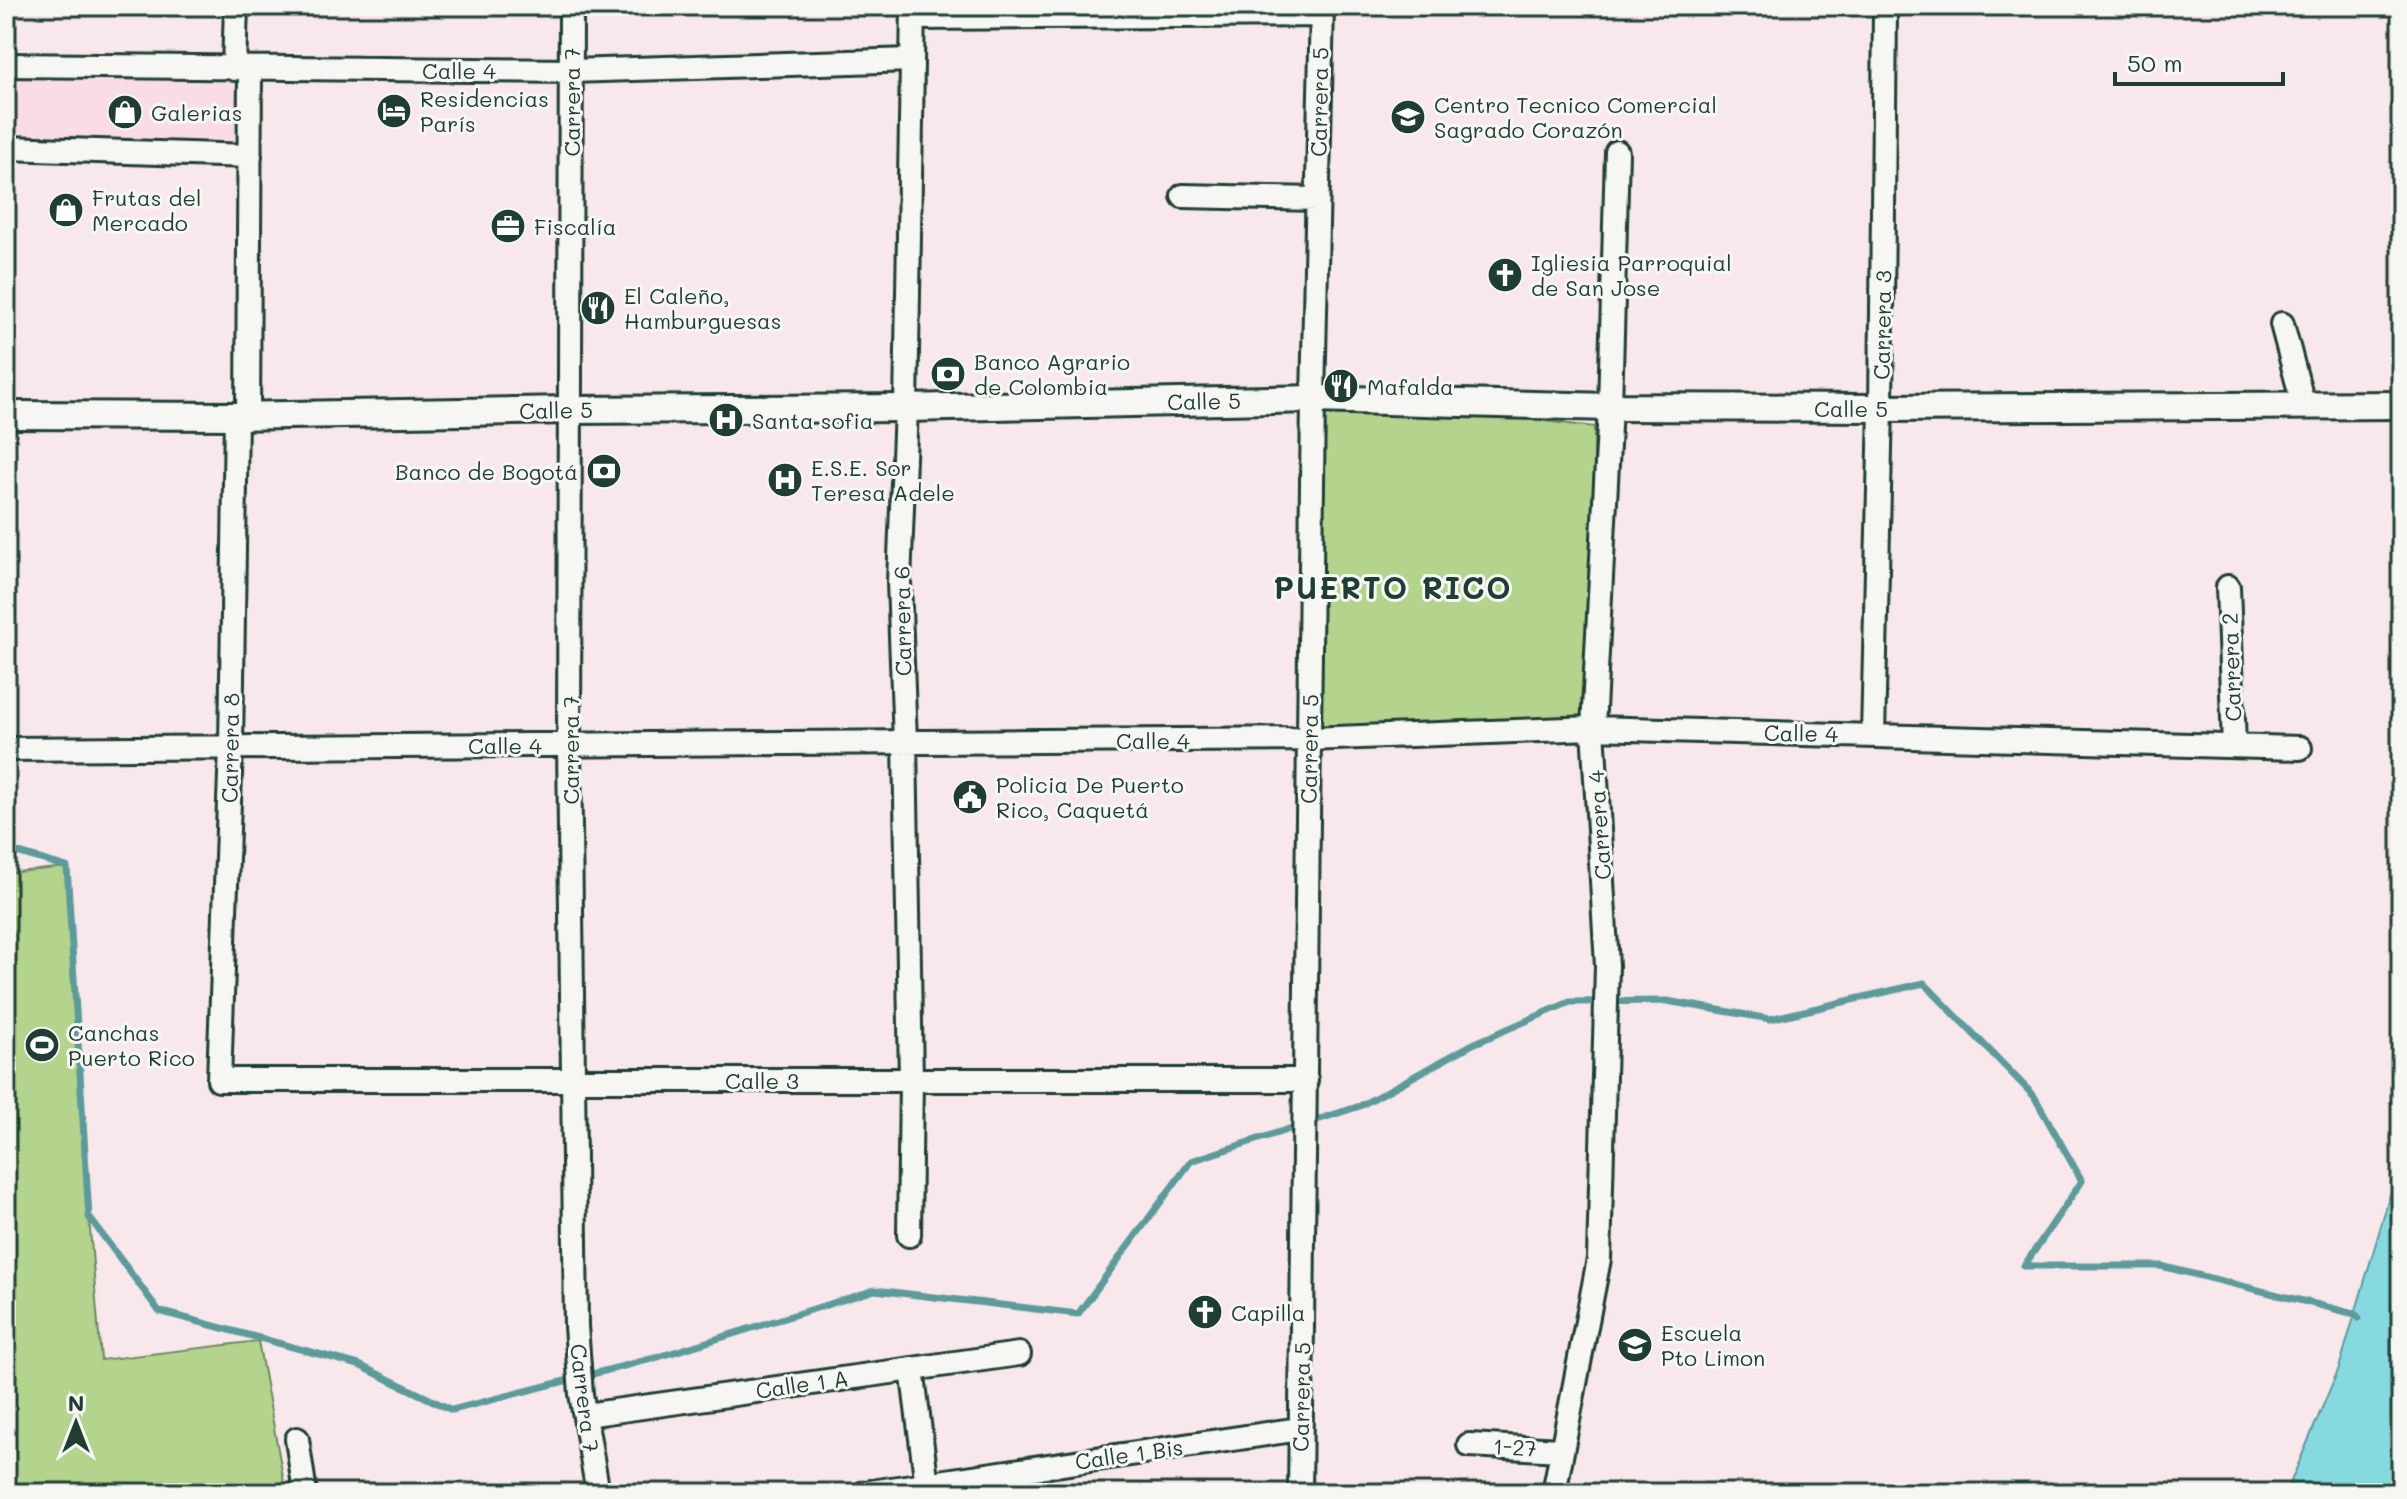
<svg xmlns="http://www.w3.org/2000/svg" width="2407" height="1499" viewBox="0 0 2407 1499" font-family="Mali,sans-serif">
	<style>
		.built { fill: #f9dce6 }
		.green { fill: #b4d48e; stroke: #6a8861; stroke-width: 2 }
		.water { fill: #87d9e0; stroke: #5d9b9b; stroke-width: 2 }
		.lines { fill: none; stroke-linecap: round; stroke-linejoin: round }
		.stream { stroke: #5d9b9b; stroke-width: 7 }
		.minor-casing { stroke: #1f3d34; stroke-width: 28 }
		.tertiary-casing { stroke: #1f3d34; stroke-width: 32 }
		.minor { stroke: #f6f6f2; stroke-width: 22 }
		.tertiary { stroke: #f6f6f2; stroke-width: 26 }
		.labels { text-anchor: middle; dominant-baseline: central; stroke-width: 6; stroke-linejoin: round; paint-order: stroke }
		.street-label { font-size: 22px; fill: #1f3d34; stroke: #f6f6f2 }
		.poi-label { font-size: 22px; fill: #1f3d34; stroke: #f6f6f2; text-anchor: start }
		.district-label { font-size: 30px; font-weight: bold; letter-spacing: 2px; fill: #1f3d34; stroke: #f6f6f2 }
	</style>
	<rect width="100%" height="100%" fill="#f8e7eb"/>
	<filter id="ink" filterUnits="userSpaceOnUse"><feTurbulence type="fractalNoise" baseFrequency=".0125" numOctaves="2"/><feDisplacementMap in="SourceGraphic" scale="16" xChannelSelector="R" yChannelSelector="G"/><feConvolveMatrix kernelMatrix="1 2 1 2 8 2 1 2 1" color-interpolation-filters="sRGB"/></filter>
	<g filter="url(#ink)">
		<path class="built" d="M6,75L244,82L242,148L6,141Z"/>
		<path class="green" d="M1323,410L1479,413L1594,427L1593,728L1316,735Z
			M67,867L89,1217L101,1360L258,1341L286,1493H6V873Z"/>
		<path class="water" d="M2401,1158V1493H2286L2339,1368Z"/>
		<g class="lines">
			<path class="stream" d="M6,849L67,867L89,1217L159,1311L359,1365L452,1410L655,1358L875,1290L1078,1314L1191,1161L1360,1106L1473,1044L1570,1002L1667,1001L1770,1019L1924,983L2034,1096L2082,1181L2024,1266H2161L2355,1314L2359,1318"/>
			<defs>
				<path id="minor" d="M571,6L569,745L576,1326L581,1394L598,1493
					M913,18L1321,15
					M6,65L571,71L912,60
					M234,69L236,6
					M6,148L250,156
					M1183,196L1317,199
					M2282,324L2304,407
					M248,415L250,68
					M236,416L231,746L219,1080H1306
					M2228,587L2234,746
					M1873,735L1881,408L1885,11
					M6,749L1309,739L1593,728L2300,748
					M909,1235L911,1080L905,742L899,582L906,408L913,6
					M912,1369L928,1493
					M586,1415L1019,1354
					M297,1439L305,1493
					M1469,1445L1561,1450
					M864,1493L1300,1429
					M1300,1493L1313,399L1322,6
					M1554,1493L1599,1259L1607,966L1593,728L1610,407L1617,152"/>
				<path id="tertiary" d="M6,415L236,416L571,410L906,408L1313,399L1610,407L1881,408L2401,405"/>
			</defs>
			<use href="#minor" class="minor-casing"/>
			<use href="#tertiary" class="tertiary-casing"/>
			<use href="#minor" class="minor"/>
			<use href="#tertiary" class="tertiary"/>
		</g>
	</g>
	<defs>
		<symbol id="hotel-disc" viewBox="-11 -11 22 22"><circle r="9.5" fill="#1f3d34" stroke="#f6f6f2"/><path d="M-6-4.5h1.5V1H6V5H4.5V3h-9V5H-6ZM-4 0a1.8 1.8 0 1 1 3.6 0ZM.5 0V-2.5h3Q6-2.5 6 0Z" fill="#fff"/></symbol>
		<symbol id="shop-disc" viewBox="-11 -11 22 22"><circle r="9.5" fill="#1f3d34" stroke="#f6f6f2"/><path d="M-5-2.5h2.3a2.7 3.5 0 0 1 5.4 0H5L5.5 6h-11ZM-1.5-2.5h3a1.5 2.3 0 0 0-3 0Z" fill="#fff"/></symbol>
		<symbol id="school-disc" viewBox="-11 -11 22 22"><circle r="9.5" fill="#1f3d34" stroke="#f6f6f2"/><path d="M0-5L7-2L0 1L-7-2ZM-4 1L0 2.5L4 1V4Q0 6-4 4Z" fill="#fff"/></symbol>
		<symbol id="office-disc" viewBox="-11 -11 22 22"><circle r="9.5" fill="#1f3d34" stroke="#f6f6f2"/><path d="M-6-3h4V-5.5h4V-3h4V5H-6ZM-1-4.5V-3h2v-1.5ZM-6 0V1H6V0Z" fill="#fff"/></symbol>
		<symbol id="church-disc" viewBox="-11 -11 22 22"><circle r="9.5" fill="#1f3d34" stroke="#f6f6f2"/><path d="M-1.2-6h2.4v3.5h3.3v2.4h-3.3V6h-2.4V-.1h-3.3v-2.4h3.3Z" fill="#fff"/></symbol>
		<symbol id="restaurant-disc" viewBox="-11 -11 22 22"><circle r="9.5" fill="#1f3d34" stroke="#f6f6f2"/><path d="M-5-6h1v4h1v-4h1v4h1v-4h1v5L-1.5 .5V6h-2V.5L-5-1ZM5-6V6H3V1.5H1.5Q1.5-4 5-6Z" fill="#fff"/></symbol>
		<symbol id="bank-disc" viewBox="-11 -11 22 22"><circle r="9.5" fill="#1f3d34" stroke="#f6f6f2"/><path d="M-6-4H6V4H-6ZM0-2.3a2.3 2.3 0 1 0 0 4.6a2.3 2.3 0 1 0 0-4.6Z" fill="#fff"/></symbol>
		<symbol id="hospital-disc" viewBox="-11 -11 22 22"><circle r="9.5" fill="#1f3d34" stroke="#f6f6f2"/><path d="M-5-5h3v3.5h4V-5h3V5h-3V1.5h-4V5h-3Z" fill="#fff"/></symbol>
		<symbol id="civic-disc" viewBox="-11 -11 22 22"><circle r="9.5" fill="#1f3d34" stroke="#f6f6f2"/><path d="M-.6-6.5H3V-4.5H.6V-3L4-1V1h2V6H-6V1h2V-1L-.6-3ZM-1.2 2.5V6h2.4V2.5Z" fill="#fff"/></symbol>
		<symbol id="stadium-disc" viewBox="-11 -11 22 22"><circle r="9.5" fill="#1f3d34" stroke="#f6f6f2"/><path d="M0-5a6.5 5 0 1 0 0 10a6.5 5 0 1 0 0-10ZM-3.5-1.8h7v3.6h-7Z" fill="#fff"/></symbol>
	</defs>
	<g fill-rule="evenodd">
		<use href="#hotel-disc" x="374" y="91" width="40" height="40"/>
		<use href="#shop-disc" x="105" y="92" width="40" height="40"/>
		<use href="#school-disc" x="1388" y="97" width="40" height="40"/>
		<use href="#shop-disc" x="46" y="190" width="40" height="40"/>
		<use href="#office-disc" x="488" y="206" width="40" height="40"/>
		<use href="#church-disc" x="1485" y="255" width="40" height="40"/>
		<use href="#restaurant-disc" x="578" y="288" width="40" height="40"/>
		<use href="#bank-disc" x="928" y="354" width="40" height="40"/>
		<use href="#restaurant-disc" x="1321" y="366" width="40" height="40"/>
		<use href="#hospital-disc" x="706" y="400" width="40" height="40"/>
		<use href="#bank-disc" x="584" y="451" width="40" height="40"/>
		<use href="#hospital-disc" x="765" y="460" width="40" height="40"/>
		<use href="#civic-disc" x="950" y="777" width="40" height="40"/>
		<use href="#stadium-disc" x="22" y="1025" width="40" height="40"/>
		<use href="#church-disc" x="1185" y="1292" width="40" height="40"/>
		<use href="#school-disc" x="1615" y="1325" width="40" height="40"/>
	</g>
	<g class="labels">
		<g class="street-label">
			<text x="459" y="70">Calle 4</text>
			<text transform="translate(571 102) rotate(-90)">Carrera 7</text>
			<text transform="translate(1319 102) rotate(-89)">Carrera 5</text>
			<text transform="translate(1882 325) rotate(-89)">Carrera 3</text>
			<text transform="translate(1204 401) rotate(-1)">Calle 5</text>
			<text x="1851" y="408">Calle 5</text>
			<text transform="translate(556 410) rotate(-1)">Calle 5</text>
			<text transform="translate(902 621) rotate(-91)">Carrera 6</text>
			<text transform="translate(2231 667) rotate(-92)">Carrera 2</text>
			<text transform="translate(1801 733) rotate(1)">Calle 4</text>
			<text x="1153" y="740">Calle 4</text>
			<text x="505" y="745">Calle 4</text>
			<text transform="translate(230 748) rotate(-89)">Carrera 8</text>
			<text transform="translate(1309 749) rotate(-89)">Carrera 5</text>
			<text transform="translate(570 750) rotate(-90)">Carrera 7</text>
			<text transform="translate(1599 825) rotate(-94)">Carrera 4</text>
			<text x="762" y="1080">Calle 3</text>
			<text transform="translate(802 1384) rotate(-8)">Calle 1 A</text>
			<text transform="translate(1301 1397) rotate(-89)">Carrera 5</text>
			<text transform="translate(585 1398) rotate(83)">Carrera 7</text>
			<text transform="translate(1515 1447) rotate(3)">1-27</text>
			<text transform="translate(1129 1454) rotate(-8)">Calle 1 Bis</text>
		</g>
		<g class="poi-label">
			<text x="420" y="98">Residencias<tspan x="420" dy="25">París</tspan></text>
			<text x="1434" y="104">Centro Tecnico Comercial<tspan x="1434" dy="25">Sagrado Corazón</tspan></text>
			<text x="151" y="112">Galerias</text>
			<text x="92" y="197">Frutas del<tspan x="92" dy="25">Mercado</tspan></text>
			<text x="534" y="226">Fiscalía</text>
			<text x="1531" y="262">Igliesia Parroquial<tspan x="1531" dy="25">de San Jose</tspan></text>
			<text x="624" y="295">El Caleño,<tspan x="624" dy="25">Hamburguesas</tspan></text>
			<text x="974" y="361">Banco Agrario<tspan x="974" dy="25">de Colombia</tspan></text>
			<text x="1367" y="386">Mafalda</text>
			<text x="752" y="420">Santa sofia</text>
			<text x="811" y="467">E.S.E. Sor<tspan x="811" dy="25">Teresa Adele</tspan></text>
			<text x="578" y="471" text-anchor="end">Banco de Bogotá</text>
			<text x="996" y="784">Policia De Puerto<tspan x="996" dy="25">Rico, Caquetá</tspan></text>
			<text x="68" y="1032">Canchas<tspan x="68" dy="25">Puerto Rico</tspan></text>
			<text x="1231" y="1312">Capilla</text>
			<text x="1661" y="1332">Escuela<tspan x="1661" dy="25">Pto Limon</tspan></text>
		</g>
		<g class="district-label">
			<text x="1393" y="587">PUERTO RICO</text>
		</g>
	</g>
	<rect width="2407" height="1499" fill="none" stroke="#f6f6f2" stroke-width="32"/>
	<rect x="16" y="16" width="2375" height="1467" fill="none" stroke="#1f3d34" stroke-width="3" filter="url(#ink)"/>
	<g transform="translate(76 1423)" stroke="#f6f6f2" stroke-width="6" paint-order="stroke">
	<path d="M0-6L14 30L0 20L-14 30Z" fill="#1f3d34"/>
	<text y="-12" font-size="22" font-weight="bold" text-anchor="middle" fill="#1f3d34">N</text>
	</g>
	<path d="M2115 72v12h168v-12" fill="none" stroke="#1f3d34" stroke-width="4"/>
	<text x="2127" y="72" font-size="24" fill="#1f3d34" stroke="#f6f6f2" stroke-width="6" paint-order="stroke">50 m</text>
</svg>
